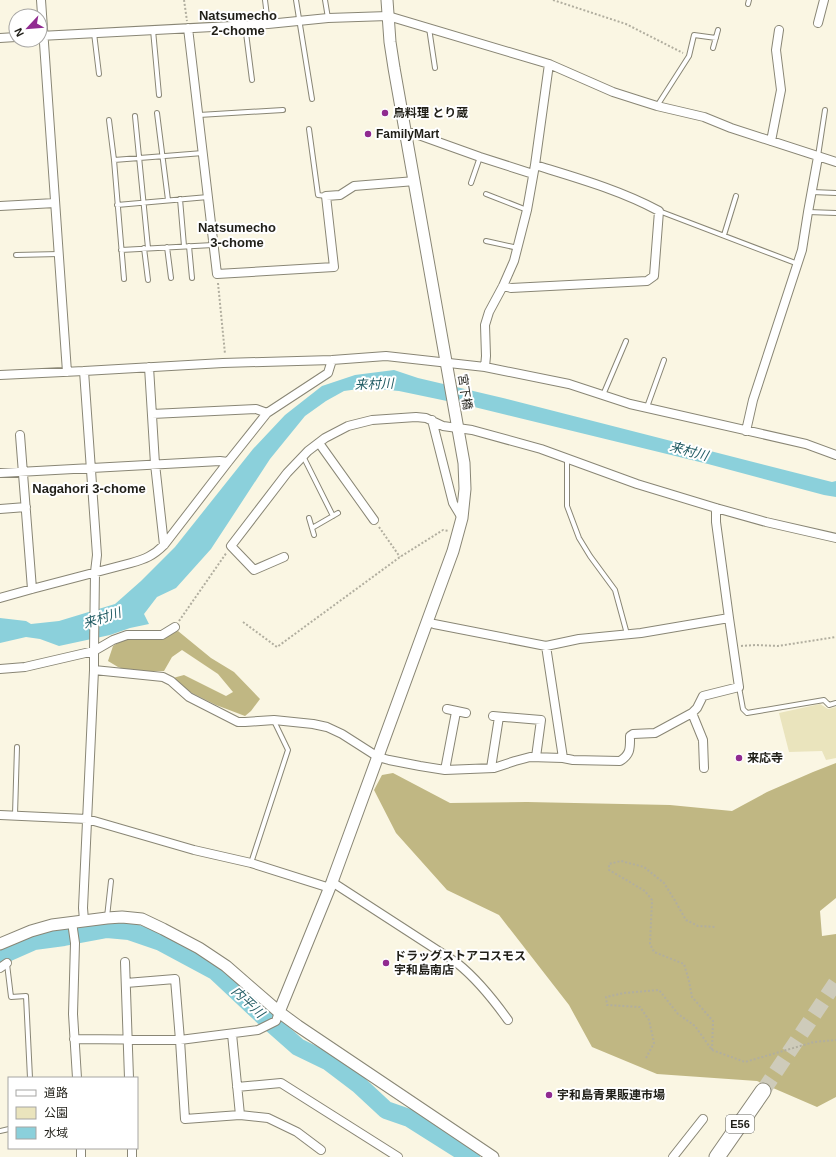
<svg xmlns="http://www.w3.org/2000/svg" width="836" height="1157" viewBox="0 0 836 1157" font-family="Helvetica,'Noto Sans JP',sans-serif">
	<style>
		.green { fill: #eae4bd }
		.forest { fill: #c0b783 }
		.water { fill: #8bd0db }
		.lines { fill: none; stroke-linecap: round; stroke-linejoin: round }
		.river { stroke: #8bd0db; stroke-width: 18 }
		.motorway-tunnel { stroke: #cecbba; stroke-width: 15; stroke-dasharray: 15 8; stroke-linecap: butt }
		.service-casing { stroke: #898675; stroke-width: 6 }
		.minor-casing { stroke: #898675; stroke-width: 10 }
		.tertiary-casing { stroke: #898675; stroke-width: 13 }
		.motorway-casing { stroke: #898675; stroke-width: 17 }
		.path { stroke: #b1ae9f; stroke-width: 2; stroke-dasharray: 2 2; stroke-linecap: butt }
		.service { stroke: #fff; stroke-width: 4 }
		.minor { stroke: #fff; stroke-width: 8 }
		.tertiary { stroke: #fff; stroke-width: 11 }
		.motorway { stroke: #fff; stroke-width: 15 }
		.poi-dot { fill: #902a90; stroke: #fff; stroke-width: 1.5 }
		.labels { text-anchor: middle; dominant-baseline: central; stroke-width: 4; stroke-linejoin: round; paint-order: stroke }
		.shield { fill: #fff; stroke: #63625d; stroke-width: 1 }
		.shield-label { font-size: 11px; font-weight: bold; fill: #201f18 }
		.poi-label { font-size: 12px; font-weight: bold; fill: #201f18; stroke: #fff; text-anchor: start }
		.street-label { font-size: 12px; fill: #201f18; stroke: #fff }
		.neighbourhood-label { font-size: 13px; font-weight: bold; fill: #201f18; stroke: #fff }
		.water-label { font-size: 13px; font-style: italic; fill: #225c64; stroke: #fff }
	</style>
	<rect width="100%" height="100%" fill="#faf6e3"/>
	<path class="green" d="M820,704L828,709L836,707V758L826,760L822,751L789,752L779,713Z"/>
	<path class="forest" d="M178,631L211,658L234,672L260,699L251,711L245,716L216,705L190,692L173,678L184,675L226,696L233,692L218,674L182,650L172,657L164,671H130L118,667L108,661L113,646L124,639L159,638Z
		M836,763V898L820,911L822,936L836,934V1097L817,1107L757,1081L657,1074L592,1047L569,1005L499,915L447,890L396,833L374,790L382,775L393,773L450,803L527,802L670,805L732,811L767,792L813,772Z"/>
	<path class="water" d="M394,370L418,378L503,398L832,482L836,481V497L824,495L708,464L466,405L399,391L366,388L344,391L326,401L305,416L270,459L211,549L176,588L157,597L144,614L149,624L130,628L110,635L59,646L40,639L26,637L0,643V618L26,621L31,624L59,621L115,604L141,581L175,547L253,449L285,415L322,386L355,375Z"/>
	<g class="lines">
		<path class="river" d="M0,956L34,941L64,937L107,929L129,931L161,942L215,971L264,1017L298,1047L329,1062L358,1084L386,1110L409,1118L471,1157"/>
		<path class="motorway-tunnel" d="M763,1091L836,982"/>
		<defs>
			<path id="service" d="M265,0L268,24
				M296,0L312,99
				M325,0L328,18
				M748,4L749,0
				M245,25L252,80
				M429,28L435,68
				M153,30L159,95
				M94,33L99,74
				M713,48L718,30
				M657,106L689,56L694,35L716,38
				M157,113L168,200
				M199,115L283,110
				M135,116L148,248
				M109,120L114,160L124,279
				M309,129L318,195L326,196
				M818,156L825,110
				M114,160L203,153
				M471,183L480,157
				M812,192L836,193
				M486,194L527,210
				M180,199L184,246
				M117,205L208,197
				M659,211L798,264
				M808,212L836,213
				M724,235L736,196
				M486,241L518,248
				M189,246L192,278
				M167,247L171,278
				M144,248L148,280
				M121,250L213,245
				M16,255L59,254
				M603,395L626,341
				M647,407L664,360
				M303,456L333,516
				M567,458V506L579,538L590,556L615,590L627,634
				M309,518L314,535
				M312,528L338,513
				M739,687L743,709L747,713L824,700L829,705L836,703
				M15,815L17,747
				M251,863L288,750L274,721
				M107,917L111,881
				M7,964L11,997L26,996L30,1078
				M0,1131L9,1129"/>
			<path id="minor" d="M41,0L67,372
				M818,23L824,0
				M188,28L217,274L334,267L326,196L340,195L354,186L415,181
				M40,36L268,24L328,18L388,16L549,64L613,92L638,100L657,106L704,117L731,128L836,162
				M0,38L16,37
				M406,133H413L480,157L533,174
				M771,141L781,90L776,50L779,30
				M0,206L55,203
				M503,286L511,288L647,281L654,276L659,211C620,190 577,178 535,165
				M149,367L155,464L164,545
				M485,367L486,356L485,325L489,312L503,286L514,261L527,210L535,165L549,64
				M0,375L84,371L223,363L332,360L386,356L485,367L569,384L630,404L806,444L836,455
				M152,414L256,409L267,413
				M432,420L453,503L462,518
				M746,431L753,400L802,250L808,212L818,157
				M20,435L32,589
				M319,443L374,520
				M0,473L220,461L228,462
				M0,509L26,507
				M284,557L254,570L231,546L287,473L308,451L325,438L348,426L372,420L416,417L426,418L443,426L472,430L541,449L637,484L716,508L766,522L836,538
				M0,598L32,589L131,563C145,559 153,556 164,545L228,462L267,413L328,373L332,360
				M427,622L434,624L546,646L579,639L641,633L729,618L716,522V508
				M546,646L563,758
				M0,669L25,667L94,651L95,572L97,555L84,371
				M94,670L163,677L171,681L189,697L238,722H245L274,720L313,724L327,727L342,734L378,757L389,760L420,766L445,770L494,768L515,761L530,757L563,758L573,760L620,761C631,754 630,748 630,736L633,734L655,733L692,713L697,708L703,696L739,687L729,618
				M447,709L466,713
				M692,713L703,740L704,768
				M493,716L541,720L536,757
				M491,768L499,717
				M445,770L456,712
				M0,815L87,819L194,850L251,863L330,888
				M332,882L457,963C477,979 493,999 508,1020
				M84,920L83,908L94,670V651L113,640L127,635H162L175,627
				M72,922L75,943L73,1014L77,1078
				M125,962L129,1078
				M0,968L7,963
				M126,983L175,979L180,1040L185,1119L240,1115L268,1118L297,1132L321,1150
				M232,1034L240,1115
				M74,1039L180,1040L258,1030L276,1021L279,1012
				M237,1087L281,1083L398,1157
				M81,1148V1157
				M132,1148V1157
				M673,1157L703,1119"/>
			<path id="tertiary" d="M0,944L31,931L52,925L107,918L122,917L142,919L163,929L199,948L226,966L279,1012L298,1026L493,1157
				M279,1012L332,882L453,551L462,518L465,489L464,463L394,68L390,42L387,0"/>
			<path id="motorway" d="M717,1157L763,1091"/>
		</defs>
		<use href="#service" class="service-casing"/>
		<use href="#minor" class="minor-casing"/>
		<use href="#tertiary" class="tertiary-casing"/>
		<use href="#motorway" class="motorway-casing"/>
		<path class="path" d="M184,0L187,21
			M553,0L626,24L683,53
			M218,283L225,354
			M379,527L400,557
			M179,621L227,552
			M243,622L277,647L400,557L443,530L449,531
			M741,646L756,645L778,646L836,637
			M712,1050L713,1021L692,997L689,981L684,964L654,952L650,944L652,900L645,891L609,870V864L621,861L644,867L664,883L674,899L686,920L698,926L716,927
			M646,1058L654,1043L649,1020L640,1007L607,1005L606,997L624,993L659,990L678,1014L695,1026L712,1050L745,1062L814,1042L836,1040"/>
		<use href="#service" class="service"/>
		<use href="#minor" class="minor"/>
		<use href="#tertiary" class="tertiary"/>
		<use href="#motorway" class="motorway"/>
	</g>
	<g class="poi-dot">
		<circle cx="385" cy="113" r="4"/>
		<circle cx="368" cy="134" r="4"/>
		<circle cx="739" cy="758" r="4"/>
		<circle cx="386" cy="963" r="4"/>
		<circle cx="549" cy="1095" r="4"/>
	</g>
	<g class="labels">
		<rect class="shield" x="726" y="1115" width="28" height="18" rx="3"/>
		<g class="shield-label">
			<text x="740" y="1124">E56</text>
		</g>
		<g class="poi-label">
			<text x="393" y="113">鳥料理 とり蔵</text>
			<text x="376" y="134">FamilyMart</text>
			<text x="747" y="758">来応寺</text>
			<text x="394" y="956">ドラッグストアコスモス<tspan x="394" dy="14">宇和島南店</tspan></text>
			<text x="557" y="1095">宇和島青果販連市場</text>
		</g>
		<g class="street-label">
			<text transform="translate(465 392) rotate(81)">宮下橋</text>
		</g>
		<g class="neighbourhood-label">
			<text x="238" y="15">Natsumecho<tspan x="238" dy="15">2-chome</tspan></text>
			<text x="237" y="227">Natsumecho<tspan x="237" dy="15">3-chome</tspan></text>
			<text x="89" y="488">Nagahori 3-chome</text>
		</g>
		<g class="water-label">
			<text transform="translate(374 384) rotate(-2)">来村川</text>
			<text transform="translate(689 451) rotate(15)">来村川</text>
			<text transform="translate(102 618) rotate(-18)">来村川</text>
			<text transform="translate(248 1002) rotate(43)">内平川</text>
		</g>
	</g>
	<rect x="8" y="1077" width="130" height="72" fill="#ffffff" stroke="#a6a5a3"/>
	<rect x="16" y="1090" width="20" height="6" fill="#ffffff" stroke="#a6a5a3"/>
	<text x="44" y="1097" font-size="12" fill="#201f18">道路</text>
	<rect x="16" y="1107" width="20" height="12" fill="#eae4bd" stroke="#a6a5a3"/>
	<text x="44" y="1117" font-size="12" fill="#201f18">公園</text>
	<rect x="16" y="1127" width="20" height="12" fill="#8bd0db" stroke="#a6a5a3"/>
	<text x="44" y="1137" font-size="12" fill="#201f18">水域</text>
	<g transform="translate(28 28) rotate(244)"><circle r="19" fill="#ffffff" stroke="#a6a5a3"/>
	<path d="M0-3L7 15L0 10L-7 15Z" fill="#902a90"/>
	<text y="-6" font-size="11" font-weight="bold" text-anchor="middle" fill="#201f18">N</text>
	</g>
</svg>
